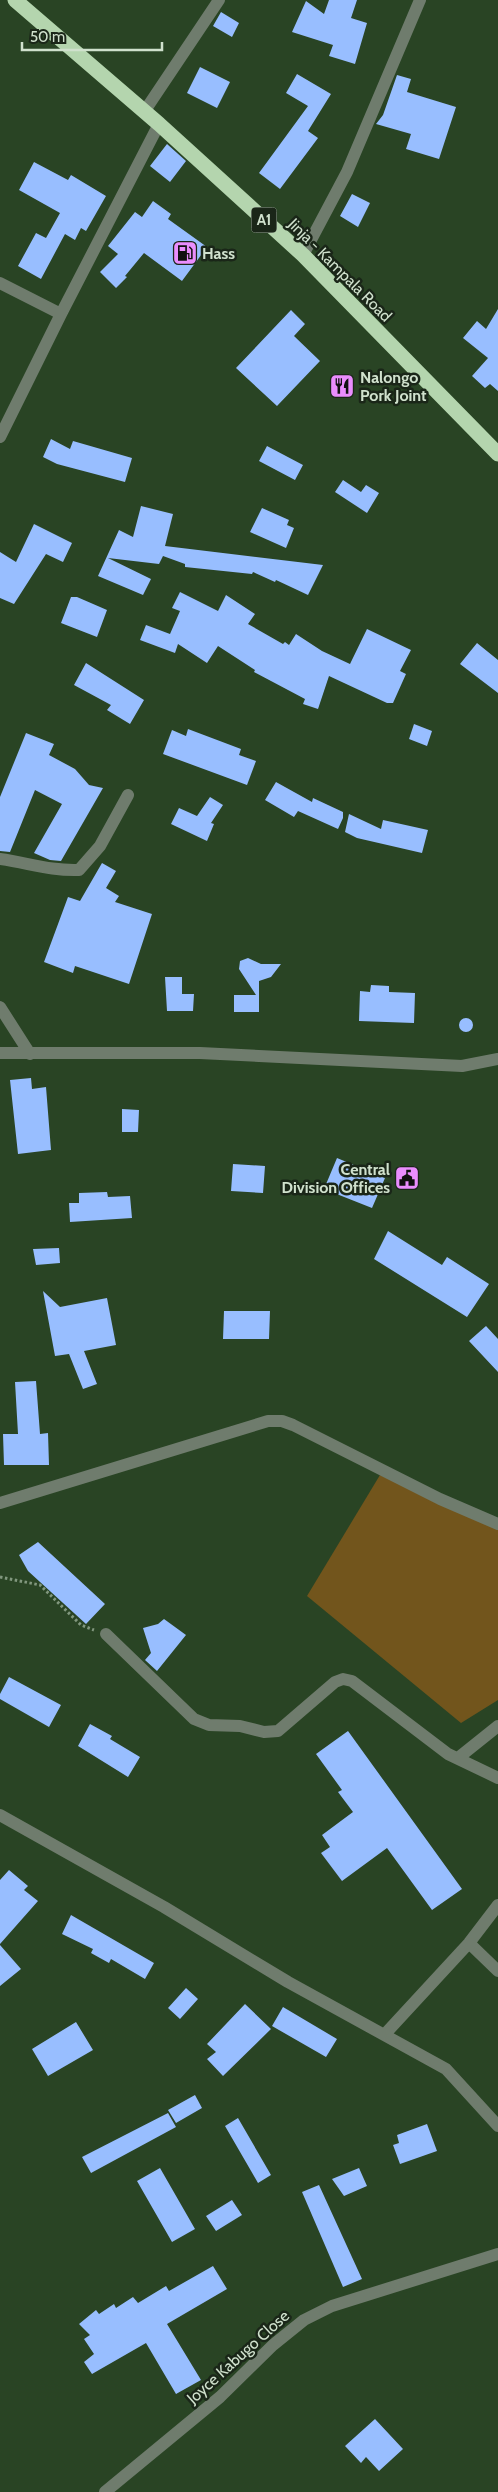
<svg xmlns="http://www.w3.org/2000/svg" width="498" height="2492" viewBox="0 0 498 2492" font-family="Cabin,sans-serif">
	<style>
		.green { fill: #72551c }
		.building { fill: #98beff }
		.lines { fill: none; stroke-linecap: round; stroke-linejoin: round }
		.path { stroke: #81977e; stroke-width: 3; stroke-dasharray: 2.5 2.5; stroke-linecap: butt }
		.minor { stroke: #6f7c6d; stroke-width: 12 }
		.highway { stroke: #b4d5ae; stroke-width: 15 }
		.labels { text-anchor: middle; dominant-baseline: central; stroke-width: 5; stroke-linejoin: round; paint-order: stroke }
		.shield { fill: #1a2618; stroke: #99a997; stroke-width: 1 }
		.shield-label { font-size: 15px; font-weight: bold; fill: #d0e1cd }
		.poi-label { font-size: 16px; font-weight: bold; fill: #d0e1cd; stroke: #1a2618; text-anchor: start }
		.street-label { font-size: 16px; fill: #d0e1cd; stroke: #1a2618 }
	</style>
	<rect width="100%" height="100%" fill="#294424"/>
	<path class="green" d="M380,1475L498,1527V1700L461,1723L307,1596Z"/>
	<path class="building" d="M329,0H357L351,18L367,23L355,64L329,56L333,45L292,32L306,1L324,14Z
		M221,12L239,23L232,37L213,26Z
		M200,67L230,82L217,108L187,93Z
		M297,74L331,94L308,131L318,138L280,189L259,173L308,106L286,93Z
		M397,75L411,79L407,92L456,107L439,159L406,149L411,134L376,124L383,115Z
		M167,144L186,161L170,182L150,166Z
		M34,162L68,180L71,175L106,196L86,231L81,228L75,240L65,234L41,279L18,266L36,233L46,238L60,213L19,190Z
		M352,194L370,203L358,227L340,216Z
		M153,201L171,214L168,219L207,247L182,281L144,253L125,276L127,277L116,288L100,272L118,254L108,246L135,212L142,217Z
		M498,309V391L490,384L485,388L472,376L488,358L463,338L477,321L486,329Z
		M291,310L305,324L294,336L320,361L277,406L236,368Z
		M51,439L70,449L73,441L132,458L125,482L57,464L43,457Z
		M267,446L303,465L295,480L259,461Z
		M343,480L361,492L366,485L379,493L367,513L335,492Z
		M141,506L173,514L165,546L323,565L308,595L276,580L275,582L253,572L252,574L185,567V564L163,556L159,564L108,558L151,579L143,595L98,576L119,530L133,537Z
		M262,508L289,520L287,525L294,528L286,548L250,532Z
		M34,524L72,543L63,562L46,554L14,604L0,598V552L16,562Z
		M180,592L218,611L226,595L255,614L248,624L283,644L285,642L289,645L296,634L322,651L350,664L367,629L411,650L400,671L406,674L393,703H387L329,676L318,709L303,704L305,699L254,672L255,670L218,646L207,663L178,644L175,653L140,640L146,625L170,634L180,611L172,608Z
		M71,597H77L107,610L97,637L61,623Z
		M477,643L498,660V693L460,664Z
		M86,663L144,700L130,724L107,710L111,705L74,685Z
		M414,724L432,731L427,746L409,739Z
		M188,729L241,749L239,755L256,761L247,785L163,754L172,730L186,736Z
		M26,733L54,744L49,755L75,769L89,785L103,788L61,861L50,860L34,853L62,804L35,790L10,852L0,851V797Z
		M276,782L312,802L313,798L343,812V818L338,829L298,811L294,817L265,800Z
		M210,797L223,805L211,823L214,824L207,841L171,824L179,808L197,816Z
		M349,814L381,829L383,820L428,830L422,853L357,838L345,832Z
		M102,863L116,871L106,888L119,896L115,902L152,914L129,984L75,966L73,973L44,962L68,897L80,901Z
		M248,958L261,964H281L271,977L259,981V1012H234V995H256L239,969L240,961Z
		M165,977H182V994H194L193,1011H167Z
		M371,985L389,986V992L415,993L414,1023L359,1021L360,991L370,992Z
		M459 1025a7 7 0 1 1 14 0a7 7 0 1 1-14 0Z
		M31,1078L32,1089L46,1087L51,1150L18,1154L10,1080Z
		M122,1109L139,1110L138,1132H122Z
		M337,1158L385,1178L372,1208L324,1189Z
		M233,1164L265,1166L263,1193L231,1191Z
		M107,1192L108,1197L130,1196L132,1218L70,1222L69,1203H79V1193Z
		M388,1231L442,1265L447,1257L489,1284L467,1317L374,1259Z
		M59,1248L60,1263L36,1265L33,1249Z
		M43,1291L60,1307L107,1298L116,1345L84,1351L97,1384L83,1389L69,1354L55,1356Z
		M224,1311H270L269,1339H223Z
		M486,1326L498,1339V1372L469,1341Z
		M36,1381L40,1434L48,1433L49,1465H4L3,1434H18L15,1382Z
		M38,1542L105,1604L86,1624L28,1571L19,1555Z
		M164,1619L186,1635L157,1671L145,1660L151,1653L143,1628L158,1624Z
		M9,1677L61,1705L49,1727L0,1699V1694Z
		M90,1724L112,1736L110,1739L140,1757L128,1777L78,1746Z
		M348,1731L462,1889L432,1910L387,1848L342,1881L321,1853L330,1847L322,1835L353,1812L338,1792L342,1790L316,1754Z
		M9,1870L28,1886L24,1890L38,1901L0,1944V1880Z
		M71,1915L154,1963L145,1979L111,1959L109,1963L91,1953L93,1949L62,1934Z
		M0,1945L21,1969L0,1986Z
		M186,1988L198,1999L180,2019L168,2008Z
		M245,2004L271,2029L223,2076L207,2059L216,2052L207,2044Z
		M283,2007L337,2039L326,2057L272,2026Z
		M76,2022L93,2050L48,2076L32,2049Z
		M195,2095L202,2108L176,2123L168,2110Z
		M168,2113L176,2127L91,2173L82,2157Z
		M238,2118L271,2175L258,2183L225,2126Z
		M427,2124L437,2151L400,2164L393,2145L399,2143L397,2135Z
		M160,2168L195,2229L172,2242L137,2181Z
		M359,2168L367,2186L344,2196L332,2179Z
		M319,2185L362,2279L343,2287L302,2192Z
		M232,2200L242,2215L216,2231L206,2216Z
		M213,2266L227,2289L167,2324L201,2380L176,2394L146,2343L92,2374L84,2362L94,2354L84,2339L90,2335L79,2324L96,2310L99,2314L114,2304L116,2308L133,2297L138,2303L166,2286L169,2291Z
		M375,2419L403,2449L379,2471L366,2457L361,2463L345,2446Z"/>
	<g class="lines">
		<path class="path" d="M0,1577L40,1585L81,1625L94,1630"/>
		<path class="minor" d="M144,112L219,0
			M303,255L347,172L420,0
			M0,283L61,314
			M0,437L61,314L159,124
			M0,859C29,863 50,871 79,870L100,846L128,795
			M0,1007L30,1054
			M0,1053H200L462,1066L498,1059
			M0,1503L268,1421H282L293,1425L440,1499L498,1524
			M106,1634L194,1719L209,1725L240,1726L264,1732L278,1731L335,1682L343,1679L352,1681L448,1754L498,1778
			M458,1758L498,1726
			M0,1815L164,1907L288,1982L446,2069L498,2126
			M469,1943L498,1971
			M385,2034L469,1943L498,1905
			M105,2492L220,2397L273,2345L304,2320L332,2306L498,2254"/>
		<path class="highway" d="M15,0L159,124L303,255L498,454"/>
	</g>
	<defs>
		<symbol id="fuel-square" viewBox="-11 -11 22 22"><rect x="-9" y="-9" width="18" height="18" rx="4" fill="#ea8dfd" stroke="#1a2618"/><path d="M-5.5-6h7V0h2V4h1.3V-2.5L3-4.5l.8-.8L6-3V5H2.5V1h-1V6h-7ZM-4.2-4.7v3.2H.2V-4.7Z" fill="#111"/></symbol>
		<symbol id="restaurant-square" viewBox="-11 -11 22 22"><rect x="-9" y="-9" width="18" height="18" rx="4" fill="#ea8dfd" stroke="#1a2618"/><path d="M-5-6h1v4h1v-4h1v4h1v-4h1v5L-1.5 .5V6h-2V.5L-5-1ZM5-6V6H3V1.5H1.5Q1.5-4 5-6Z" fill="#111"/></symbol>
		<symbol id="civic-square" viewBox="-11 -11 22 22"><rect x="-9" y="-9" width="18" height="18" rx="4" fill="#ea8dfd" stroke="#1a2618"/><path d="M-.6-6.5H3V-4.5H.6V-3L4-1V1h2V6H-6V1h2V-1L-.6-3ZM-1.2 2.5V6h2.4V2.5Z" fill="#111"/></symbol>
	</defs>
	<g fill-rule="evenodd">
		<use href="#fuel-square" x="171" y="239" width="28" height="28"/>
		<use href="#restaurant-square" x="328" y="372" width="28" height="28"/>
		<use href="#civic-square" x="393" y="1164" width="28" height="28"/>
	</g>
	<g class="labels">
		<rect class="shield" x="251.5" y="207.5" width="25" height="25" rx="4"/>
		<g class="shield-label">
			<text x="264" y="220">A1</text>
		</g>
		<g class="poi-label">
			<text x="202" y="253">Hass</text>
			<text x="360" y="377">Nalongo<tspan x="360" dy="18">Pork Joint</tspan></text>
			<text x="390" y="1169" text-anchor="end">Central<tspan x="390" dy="18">Division Offices</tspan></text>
		</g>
		<g class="street-label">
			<text transform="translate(340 270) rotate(45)">Jinja - Kampala Road</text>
			<text transform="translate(238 2357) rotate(-42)">Joyce Kabugo Close</text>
		</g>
	</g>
	<path d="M22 42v8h140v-8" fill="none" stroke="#d0e1cd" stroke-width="2.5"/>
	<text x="30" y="42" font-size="15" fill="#d0e1cd" stroke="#1a2618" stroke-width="4" paint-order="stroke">50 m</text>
</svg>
